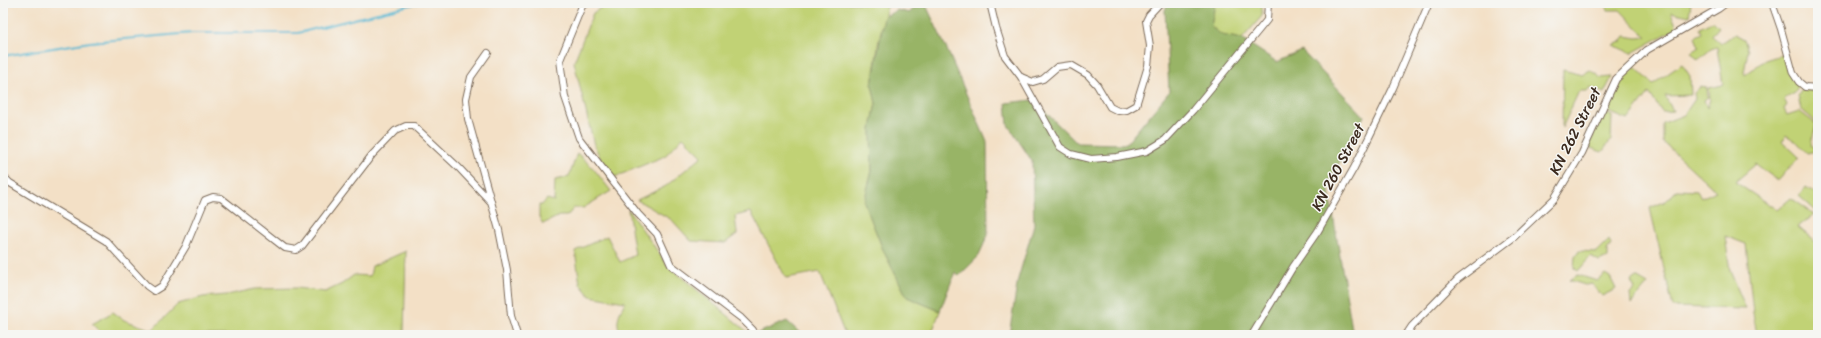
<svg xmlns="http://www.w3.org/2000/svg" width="1821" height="338" viewBox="0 0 1821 338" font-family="Sriracha,sans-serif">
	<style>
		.green { fill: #c1d275; stroke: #7e7e4a }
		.forest { fill: #98b466; stroke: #6a6f42 }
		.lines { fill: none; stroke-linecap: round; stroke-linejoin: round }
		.stream { stroke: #54b8d3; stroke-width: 2 }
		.street-casing { stroke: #7b6a59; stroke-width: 8 }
		.street { stroke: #fff; stroke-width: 6 }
		.labels { text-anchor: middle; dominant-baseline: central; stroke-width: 3; stroke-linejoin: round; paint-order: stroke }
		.street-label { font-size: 15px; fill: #3b2a1e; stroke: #f6f6f2 }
	</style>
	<rect width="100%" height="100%" fill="#f6f6f2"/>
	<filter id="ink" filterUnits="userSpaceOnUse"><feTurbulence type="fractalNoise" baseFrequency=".025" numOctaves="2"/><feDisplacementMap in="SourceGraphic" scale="8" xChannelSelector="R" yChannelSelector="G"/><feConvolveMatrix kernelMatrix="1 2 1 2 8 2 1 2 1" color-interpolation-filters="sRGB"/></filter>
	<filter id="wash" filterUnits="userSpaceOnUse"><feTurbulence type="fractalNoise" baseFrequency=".012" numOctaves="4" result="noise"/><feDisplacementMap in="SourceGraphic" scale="16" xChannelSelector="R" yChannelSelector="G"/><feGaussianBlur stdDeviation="0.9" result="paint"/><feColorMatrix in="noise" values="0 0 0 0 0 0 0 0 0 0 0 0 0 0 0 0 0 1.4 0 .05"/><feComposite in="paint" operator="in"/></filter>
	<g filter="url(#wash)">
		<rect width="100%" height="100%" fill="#f3e0c6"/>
		<path class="green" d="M608,3H888L879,39L872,85L876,103L871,129L872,171L864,202L884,252L907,297L940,311L931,335H845L820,272L786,278L751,212L735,216L737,234L725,243L691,241L672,220L637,200L666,186L702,156L683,137L665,156L610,179L594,145L574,62L593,13Z
			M1215,3H1262V16L1242,39L1221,35L1211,26Z
			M1605,3H1691L1689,16L1671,12L1677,28L1632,53L1613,45L1621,42L1625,36L1637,38L1646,37L1620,10H1608Z
			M1713,21L1719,27L1712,35L1720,44L1735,34L1744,39L1748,51L1744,72L1745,75L1765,60L1784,54L1791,76L1798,86L1795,93L1784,99L1787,105L1784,109L1787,115L1799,111L1816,124L1811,145L1816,151L1807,153L1798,143L1786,135L1782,141L1799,157L1778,181L1756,164L1735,182L1777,210L1791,198L1814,214L1798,227L1818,244V335H1757L1753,313L1746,244L1725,236L1730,271L1746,309L1673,307L1650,208L1666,201L1677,190L1697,191L1701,198L1716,191L1663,142V123L1684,115L1695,99L1694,93L1700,87L1707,88L1708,97L1704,100L1707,108L1710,99L1709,88L1723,85L1717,47L1711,49L1698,60L1691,52L1699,47L1695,37L1702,33L1700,28Z
			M1682,64L1690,76L1691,95L1665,96L1673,111L1662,112L1649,93L1628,120L1606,111L1623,79L1635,67L1653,84Z
			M1563,70L1582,75L1590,70L1601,78L1612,77L1604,93L1590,87L1587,91H1579L1562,128Z
			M1802,89L1818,92V128L1816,122L1801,109L1798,96Z
			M1603,112L1612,116L1611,140L1602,152L1588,147Z
			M577,153L593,168L611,191L583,208H574L567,216H559L543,224L539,217V205H542L547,199L554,201L555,180L569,177Z
			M1806,187L1818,195V209L1816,211L1799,196Z
			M628,209L668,266L749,333L747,335H622C614,323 619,314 625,302L590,296L580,284L575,251L607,236L620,262L635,255Z
			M1609,240L1611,245L1607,250V257L1599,261L1591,256L1578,271L1574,268L1575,257L1579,251L1597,252Z
			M406,251L404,335H99L101,333L92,324L113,312L124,320L152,330L178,304L203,297L227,295L255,289L297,288L325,292L342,284L354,275L370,276L372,266Z
			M1605,274L1610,277L1616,289L1602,296L1592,284L1585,285L1569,280L1578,275L1597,281Z
			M1636,277L1648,284L1631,304L1630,294L1635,289L1631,281Z"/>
		<path class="forest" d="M920,3H925L949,54L987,142L988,235L978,257L959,276L955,272L940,311L907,297L884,252L864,202L872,171L871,129L876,103L872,85L884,17L897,10L909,13Z
			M1168,3H1215L1211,27L1222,35L1242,39L1277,62L1302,51L1364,116L1328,184L1353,335H1009L1018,279L1034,225L1032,161L1008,125L1006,103L1033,100L1077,143L1126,144L1169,92L1165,10Z
			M787,321L802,335H753Z"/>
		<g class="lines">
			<path class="stream" d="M3,56L90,42L192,33H298L418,3"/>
		</g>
	</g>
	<g filter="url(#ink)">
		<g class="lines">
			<defs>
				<path id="street" d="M586,3L582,6L560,60L565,97L579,138L638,214L657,234L671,265L741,318L753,330V335
					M990,3L996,28L1005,56L1021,77L1060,147L1071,154L1091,159L1117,157L1147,151L1165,140L1193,110L1267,20L1268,3
					M1772,3L1781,29L1793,73L1799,82L1805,87L1818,88
					M488,53L471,77L466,99L468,119L499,230L507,270L511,316L517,335
					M1021,77L1033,82L1043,79L1057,67L1071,65L1088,75L1097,85L1110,107L1118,111L1127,110L1136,105L1148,66L1150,46L1146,21L1149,15L1160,3
					M3,176L10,183L106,241L147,286L154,291L162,286L186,246L205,200L213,197L221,198L285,248L296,250L302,246L372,155L395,131L406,126H414L459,168L491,202
					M1252,335L1293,267L1318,231L1354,168L1393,88L1429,3
					M1406,335L1412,326L1458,279L1514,237L1554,199L1582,153L1616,79L1647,50L1718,9L1726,3"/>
			</defs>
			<use href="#street" class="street-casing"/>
			<use href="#street" class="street"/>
		</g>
	</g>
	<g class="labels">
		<g class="street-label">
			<text transform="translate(1575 131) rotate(-63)">KN 262 Street</text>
			<text transform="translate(1338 167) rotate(-62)">KN 260 Street</text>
		</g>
	</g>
	<rect width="1821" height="338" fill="none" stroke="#f6f6f2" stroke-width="16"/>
</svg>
